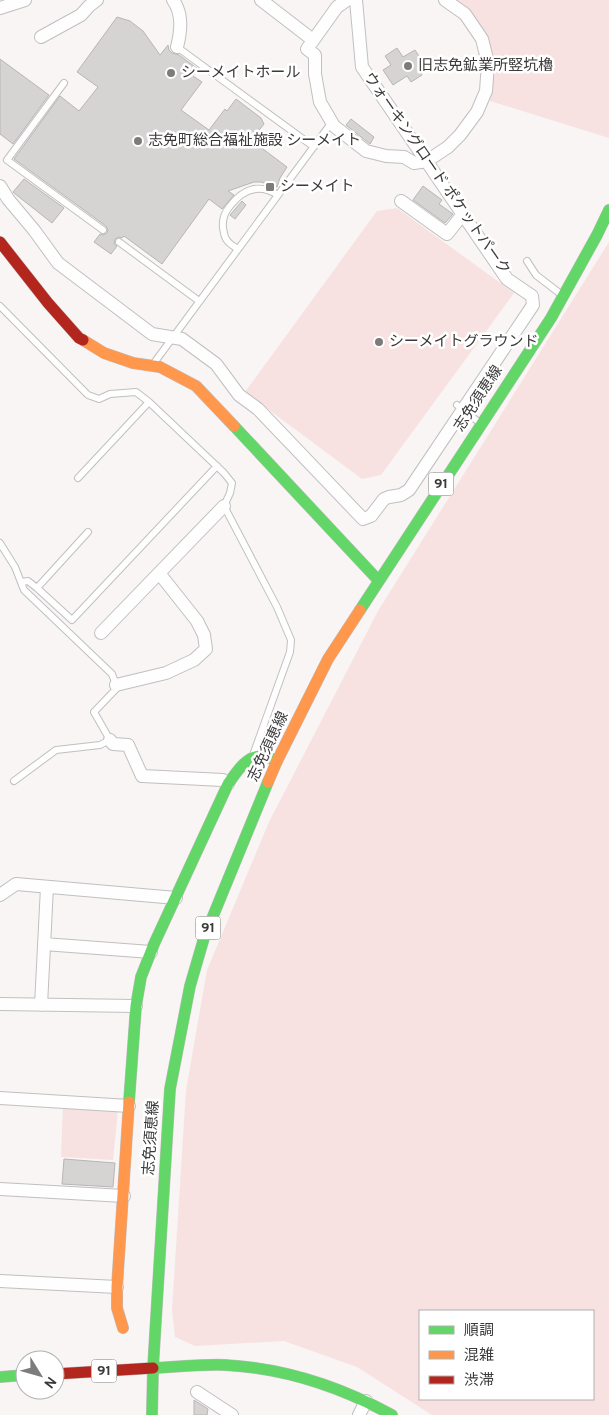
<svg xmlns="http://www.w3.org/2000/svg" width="609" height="1415" viewBox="0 0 609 1415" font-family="Overpass,'Noto Sans JP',sans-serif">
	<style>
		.green { fill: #f7e2e1; fill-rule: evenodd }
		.building { fill: #d6d3d3; stroke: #b7b5b5 }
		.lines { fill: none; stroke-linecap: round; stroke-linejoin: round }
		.lane-casing { stroke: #c1bfbf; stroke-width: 8 }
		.street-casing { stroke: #c1bfbf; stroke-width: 14 }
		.fast-casing { stroke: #c1bfbf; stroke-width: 12 }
		.slow-casing { stroke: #c1bfbf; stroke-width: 12 }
		.jam-casing { stroke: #c1bfbf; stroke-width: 12 }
		.lane { stroke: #fefefe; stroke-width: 6 }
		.street { stroke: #fefefe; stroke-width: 12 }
		.fast { stroke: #63d668; stroke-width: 11 }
		.slow { stroke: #ff974d; stroke-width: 11 }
		.jam { stroke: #b3261e; stroke-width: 11 }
		.poi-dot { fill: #7e7b7b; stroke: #fff; stroke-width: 2 }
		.labels { text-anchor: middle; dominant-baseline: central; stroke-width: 5; stroke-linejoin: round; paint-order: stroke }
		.shield { fill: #fff; stroke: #767474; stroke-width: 1 }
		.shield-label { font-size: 14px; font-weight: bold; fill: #3b3939 }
		.poi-label { font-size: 15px; fill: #3b3939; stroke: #fff; text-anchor: start }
		.street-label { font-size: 15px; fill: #3b3939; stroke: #fff }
	</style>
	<rect width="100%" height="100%" fill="#f9f5f5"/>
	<path class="green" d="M451,0H609V138L490,101L494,71L488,42Z
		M397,208L514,293L381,475L362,479L245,392L377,211Z
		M609,242V1415H432L357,1367L284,1341L195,1346L175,1337L172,1310L186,1090L207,970L269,822L378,611ZM420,1311H593V1399H420Z
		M63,1105L118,1110L113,1160L61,1157Z"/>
	<path class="building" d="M117,17L130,21L143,31L160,55L168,45L169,50L172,53L179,55L198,69L193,76L202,82L181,110L209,130L225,109L227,111L236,99L261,118L264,124L251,140L287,167L280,178L277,187L261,182H254L228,191L234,195L222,209L209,199L162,264L124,236L122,238L119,237L115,239L114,244L117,246L111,254L94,242L100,234L103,235L107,233L108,230L106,226L14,159L60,96L79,111L98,87L77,72Z
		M397,48L403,57L415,50L426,67L420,71L422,75L411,82L407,76L393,85L383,70L391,65L385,56Z
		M0,59L49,95L13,144L0,134Z
		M351,119L374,137L370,144L346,125Z
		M24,179L64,208L52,223L14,193L13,192Z
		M423,186L442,200L439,204L453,214L445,223L413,200Z
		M242,201L246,205L235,219L230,215Z
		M64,1159L115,1163L113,1187L62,1184Z
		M194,1400L208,1409L207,1415H194Z"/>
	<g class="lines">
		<defs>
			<path id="lane" d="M177,47L314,147
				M64,83L7,160L103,230
				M119,242L199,301
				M238,249C233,246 229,244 226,239C224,236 224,232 223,228C222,219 224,213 230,206C243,189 259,183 278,195
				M527,261L536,275L562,295
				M0,306L88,395L99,399L110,394L136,392L149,402L224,473L232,483L230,493L224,506L277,607L291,640L290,652L253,755
				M154,363L332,122
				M457,405L480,423
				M78,478L149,402
				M0,543L15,567L24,590L112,674L117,688L94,712L110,740L100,745L56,750L14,781
				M21,582L28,581L37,588L72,620L217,466
				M37,588L88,532"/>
			<path id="street" d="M173,0C183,14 181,31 177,47
				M261,0L313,40
				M347,0L337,7L307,49L315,55V74L320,102L334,126L366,151L386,156L404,157L414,163L427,161L448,147L460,135L477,112L486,91L488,63L482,39L465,14L445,0
				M0,8L25,0
				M41,37L81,15L89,6L97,0
				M0,186L8,199L34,230L58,263L152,334L182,339L216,364L239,395L258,409L363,519L371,516L384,499L389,497L401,495L409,490L533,305L532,296L507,279L362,67L356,0
				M401,201L447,234L463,214
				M101,633L224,506
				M116,685L166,673L194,660L206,649L204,635L197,621L159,573
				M110,740L113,744L128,745L142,776L223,780L228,784
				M0,895L16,884L176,898
				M44,944L151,952
				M0,1004L136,1006
				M41,1005L47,887
				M0,1098L129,1106
				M0,1189L124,1196
				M0,1281L117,1287
				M197,1392L232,1415
				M359,1415L366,1401"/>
			<path id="fast" d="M234,426L378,580
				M360,610L551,318L597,235L609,210
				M129,1102L136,1006L141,977L154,944L228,784C236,773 246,756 261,756C266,756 272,759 277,761
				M153,1368C177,1367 202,1364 225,1365C284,1368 341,1387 392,1415
				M0,1377L25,1375
				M152,1415L153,1368L170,1089L190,986L204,938L268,782"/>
			<path id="slow" d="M83,340L104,353L133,363L160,367L196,386L234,426
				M268,782L277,761L328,659L360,610
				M123,1328L117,1308V1287L129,1102"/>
			<path id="jam" d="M0,242L48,303L79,338L83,340
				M55,1374L153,1368"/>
		</defs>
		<use href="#lane" class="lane-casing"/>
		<use href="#street" class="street-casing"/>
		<use href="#fast" class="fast-casing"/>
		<use href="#slow" class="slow-casing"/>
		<use href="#jam" class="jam-casing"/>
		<use href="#lane" class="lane"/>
		<use href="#street" class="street"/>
		<use href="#fast" class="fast"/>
		<use href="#slow" class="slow"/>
		<use href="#jam" class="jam"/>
	</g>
	<g class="poi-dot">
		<circle cx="408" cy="66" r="5"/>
		<circle cx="171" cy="73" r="5"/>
		<circle cx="138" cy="141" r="5"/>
		<rect x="265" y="182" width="10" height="10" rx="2.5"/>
		<circle cx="379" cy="342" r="5"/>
	</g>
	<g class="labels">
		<g class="shield">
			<rect x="428.5" y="472.5" width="25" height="23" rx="4"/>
			<rect x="195.5" y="916.5" width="25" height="23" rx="4"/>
			<rect x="91.5" y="1359.5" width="25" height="23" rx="4"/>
		</g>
		<g class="shield-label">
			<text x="441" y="484">91</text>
			<text x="208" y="928">91</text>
			<text x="104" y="1371">91</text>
		</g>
		<g class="poi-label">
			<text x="418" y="66">旧志免鉱業所竪坑櫓</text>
			<text x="181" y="73">シーメイトホール</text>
			<text x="148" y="141">志免町総合福祉施設 シーメイト</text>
			<text x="280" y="187">シーメイト</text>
			<text x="389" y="342">シーメイトグラウンド</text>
		</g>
		<g class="street-label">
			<text transform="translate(436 174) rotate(55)">ウォーキングロード ポケットパーク</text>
			<text transform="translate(479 399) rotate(-57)">志免須恵線</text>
			<text transform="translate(269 747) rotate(-65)">志免須恵線</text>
			<text transform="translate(152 1138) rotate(-86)">志免須恵線</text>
		</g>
	</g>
	<rect x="419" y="1310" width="175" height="90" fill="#ffffff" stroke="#b1b0b0"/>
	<rect x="429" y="1326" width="25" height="8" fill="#63d668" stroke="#b1b0b0"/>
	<text x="464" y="1335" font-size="15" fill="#3b3939">順調</text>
	<rect x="429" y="1351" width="25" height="8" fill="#ff974d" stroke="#b1b0b0"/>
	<text x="464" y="1360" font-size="15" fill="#3b3939">混雑</text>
	<rect x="429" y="1376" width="25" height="8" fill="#b3261e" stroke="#b1b0b0"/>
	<text x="464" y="1385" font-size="15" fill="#3b3939">渋滞</text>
	<g transform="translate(40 1375) rotate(127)"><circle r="24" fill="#ffffff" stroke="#b1b0b0"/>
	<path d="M0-4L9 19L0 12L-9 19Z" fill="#7e7b7b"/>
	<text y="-8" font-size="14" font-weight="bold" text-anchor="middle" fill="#3b3939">N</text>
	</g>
</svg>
